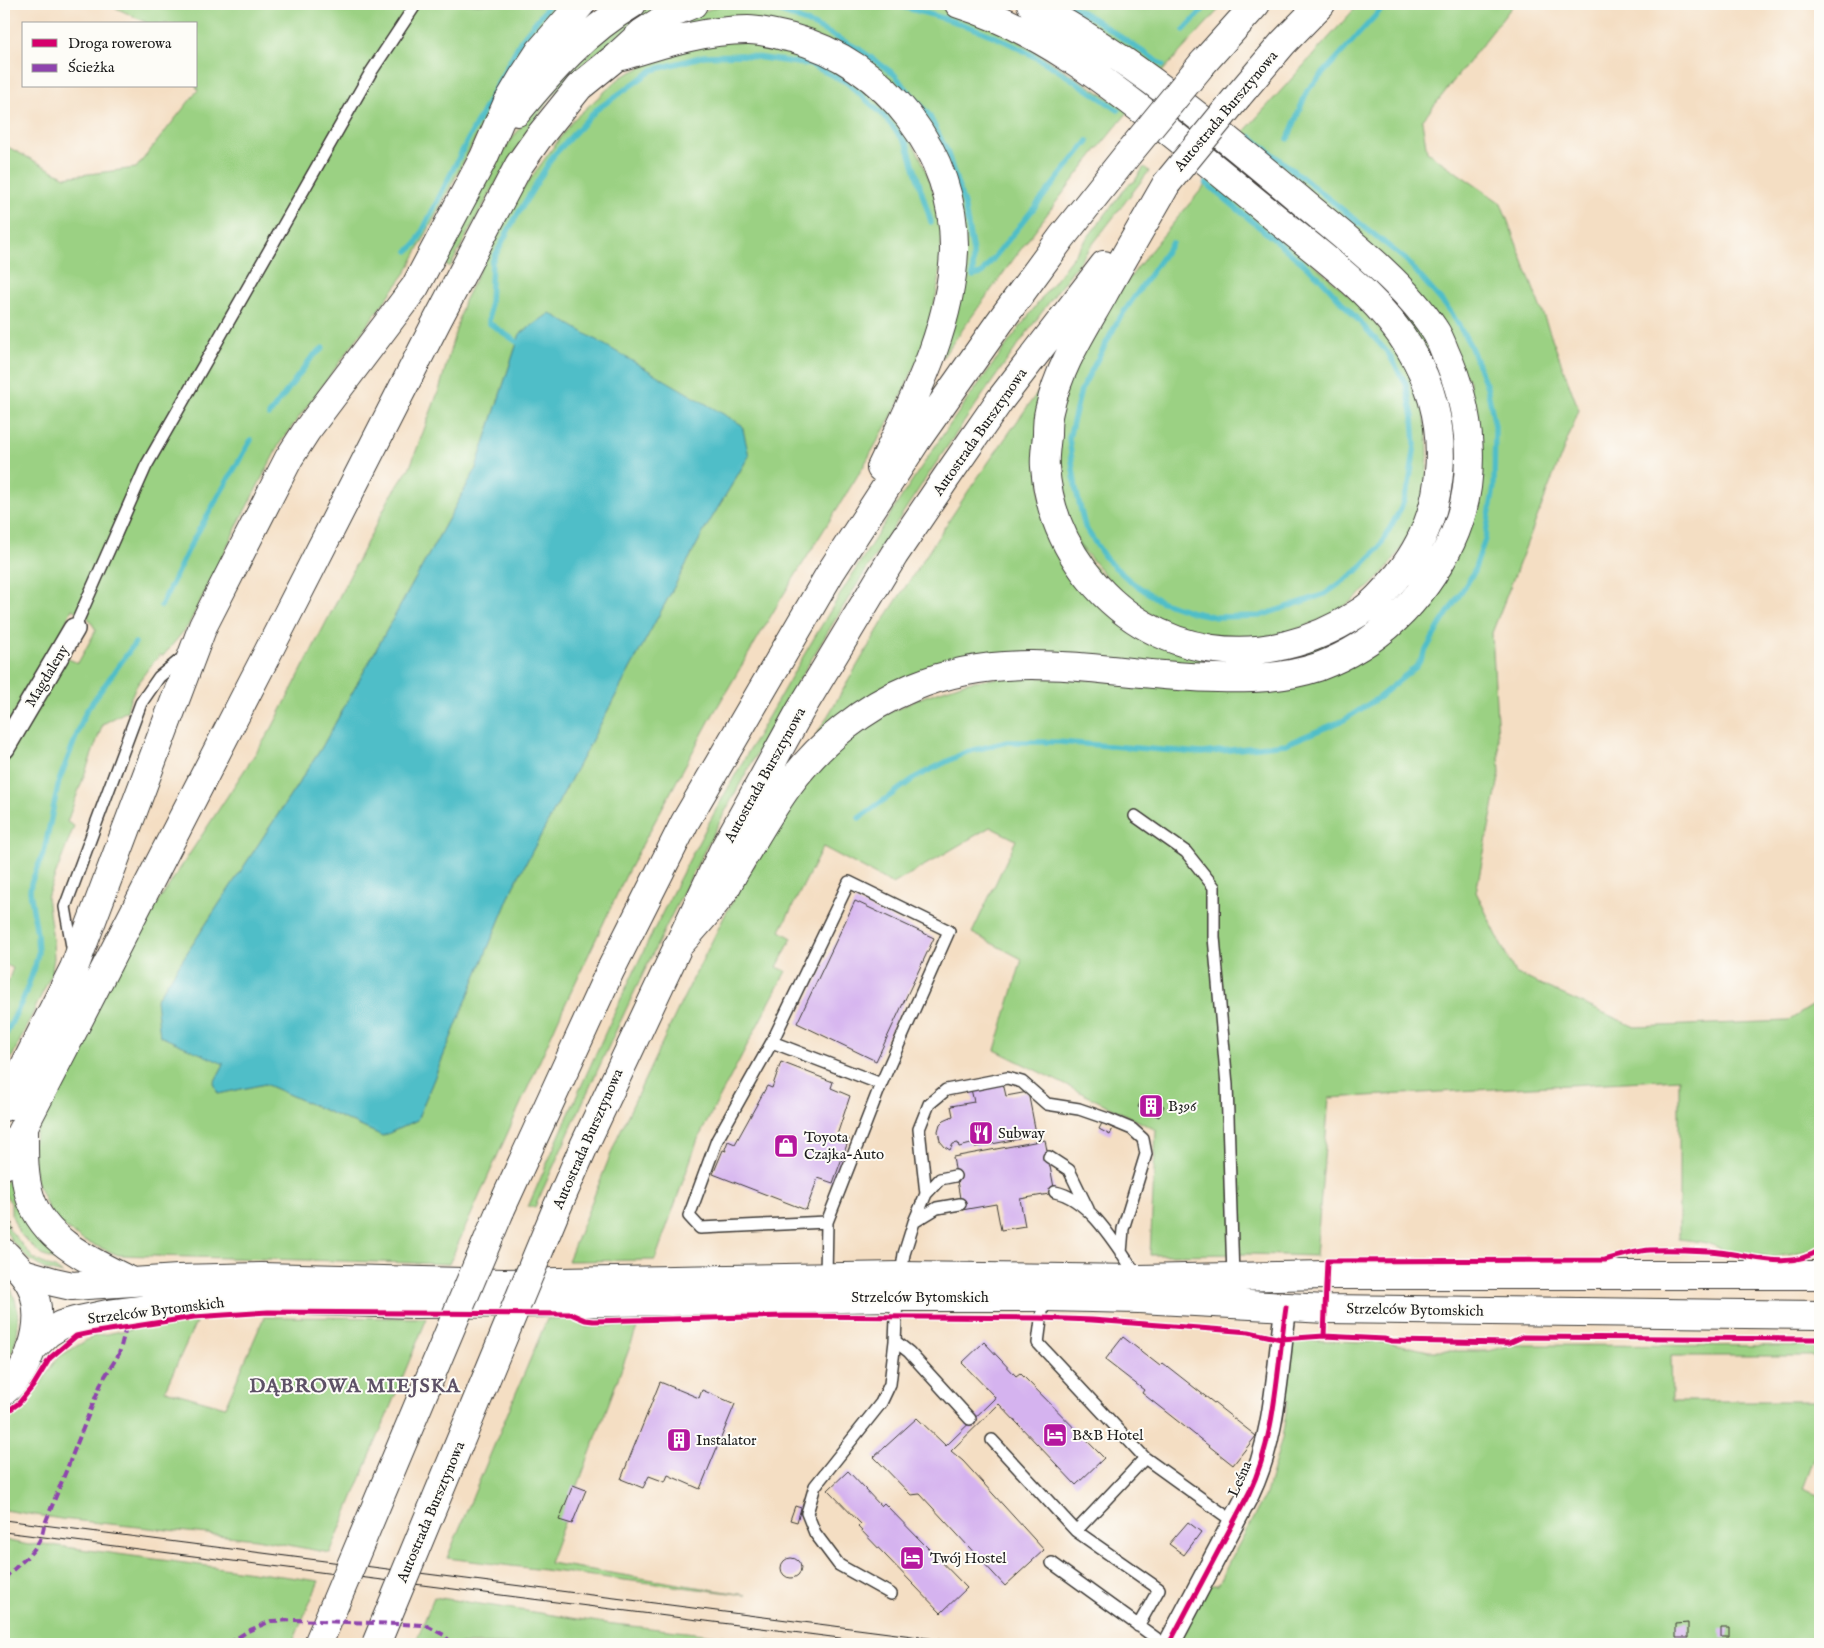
<svg xmlns="http://www.w3.org/2000/svg" width="1824" height="1648" viewBox="0 0 1824 1648" font-family="'IM FELL English',serif">
	<style>
		.green { fill: #9bd183; stroke: #5c7650; fill-rule: evenodd }
		.water { fill: #50bec8; stroke: #366d72 }
		.lines { fill: none; stroke-linecap: round; stroke-linejoin: round }
		.stream { stroke: #50bec8; stroke-width: 5.5 }
		.building { fill: #d5b3ef }
		.lane-casing { stroke: #3c3935; stroke-width: 14 }
		.street-casing { stroke: #3c3935; stroke-width: 24 }
		.primary-casing { stroke: #3c3935; stroke-width: 30 }
		.highway-casing { stroke: #3c3935; stroke-width: 30 }
		.path { stroke: #3c3935; stroke-width: 3; stroke-dasharray: 1 4; stroke-linecap: butt }
		.lane { stroke: #fff; stroke-width: 11 }
		.street { stroke: #fff; stroke-width: 21 }
		.primary { stroke: #fff; stroke-width: 28 }
		.highway { stroke: #fff; stroke-width: 28 }
		.tram { stroke: #1c1c1c; stroke-width: 1 }
		.highway-bridge-casing { stroke: #3c3935; stroke-width: 30; stroke-linecap: butt }
		.highway-bridge { stroke: #fff; stroke-width: 28 }
		.quiet { stroke: #8e44ad; stroke-width: 4; stroke-dasharray: 8 4; stroke-linecap: butt }
		.cycleway-casing { stroke: #fdfcf7; stroke-width: 8 }
		.cycleway { stroke: #d6006c; stroke-width: 5 }
		.labels { text-anchor: middle; dominant-baseline: central; stroke-width: 4; stroke-linejoin: round; paint-order: stroke }
		.street-label { font-size: 15px; fill: #1c1c1c; stroke: #fdfcf7 }
		.poi-label { font-size: 15px; fill: #1c1c1c; stroke: #fdfcf7; text-anchor: start }
		.district-label { font-size: 20px; font-weight: bold; letter-spacing: 1px; fill: #5d5166; stroke: #fdfcf7 }
	</style>
	<rect width="100%" height="100%" fill="#fdfcf7"/>
	<filter id="ink" filterUnits="userSpaceOnUse"><feTurbulence type="fractalNoise" baseFrequency=".02" numOctaves="2"/><feDisplacementMap in="SourceGraphic" scale="10" xChannelSelector="R" yChannelSelector="G"/><feConvolveMatrix kernelMatrix="1 2 1 2 8 2 1 2 1" color-interpolation-filters="sRGB"/></filter>
	<filter id="wash" filterUnits="userSpaceOnUse"><feTurbulence type="fractalNoise" baseFrequency=".0096" numOctaves="4" result="noise"/><feDisplacementMap in="SourceGraphic" scale="20" xChannelSelector="R" yChannelSelector="G"/><feGaussianBlur stdDeviation="1.12" result="paint"/><feColorMatrix in="noise" values="0 0 0 0 0 0 0 0 0 0 0 0 0 0 0 0 0 1.4 0 .05"/><feComposite in="paint" operator="in"/></filter>
	<g filter="url(#wash)">
		<rect width="100%" height="100%" fill="#f4dec3"/>
		<path class="green" d="M108,4H565L524,54L482,126L407,271L280,443L240,520L188,626L163,656L160,655C145,672 131,689 127,711L103,724L67,822L74,826L47,897L53,941L54,958L51,975L4,1074V993L13,968L4,964V761L66,658L78,663L96,630L87,616L72,609L57,642L4,730V145L65,177L136,168L198,90L196,86V24H149Z
			M651,4H672C629,28 587,56 554,94C545,104 538,117 530,128C500,173 475,220 450,267L443,263L474,202L509,143L548,89L630,16Z
			M724,4H928L963,15L1014,38L1129,111C1062,190 1002,275 942,358L946,158L844,50L666,30L699,13Z
			M1054,4H1224L1160,74Z
			M1359,4H1514L1422,121L1427,152L1501,203L1579,410L1492,633L1500,773L1476,892L1515,973L1635,1027L1788,1021L1820,1001V1243C1798,1262 1752,1256 1725,1250C1719,1248 1713,1245 1706,1243C1698,1241 1688,1240 1679,1239V1079L1329,1098L1316,1256L1250,1254L1150,1255L1156,1130L995,1050L1022,959L972,933L1016,840L990,827L893,884L823,847L780,931L792,938L777,967L786,971L698,1139L655,1260L568,1261L618,1136L679,1007L726,913L789,804L833,754L884,715L923,697L967,682L1013,676L1274,689L1447,575L1470,381L1241,135Z
			M735,40L791,51L834,65L870,93L902,125L921,158L935,196L942,233L939,282L926,341L895,410L863,467L782,597L712,716L628,871L563,1009L449,1264L118,1255L84,1241L53,1219L36,1181L32,1146L43,1110L128,948L272,728L389,499L410,467L440,387L464,301L517,197L573,120L621,77L677,50ZM520,334L749,456L704,531L513,887L417,1120L383,1136L265,1084L218,1094L214,1083L224,1064L156,1000L321,749L475,471Z
			M1229,154L1339,245L1414,320L1444,374L1459,445L1455,491L1441,537L1412,585L1382,618L1321,653L1286,664L1245,669L996,655L816,736L885,618L969,490L1042,386L1040,500L1167,646L1318,644L1433,532L1436,378L1223,161Z
			M1144,167L1149,171C1106,227 1062,283 1021,341C914,490 814,646 727,808C657,938 596,1073 535,1207H528C587,1072 646,937 717,808C795,667 877,527 970,396C1021,324 1074,255 1128,185L1134,182Z
			M1211,178C1242,204 1273,230 1304,256C1338,285 1372,314 1397,351C1402,358 1407,365 1411,373C1429,414 1433,460 1421,503C1394,600 1286,659 1189,632C1163,625 1139,608 1119,590C1107,579 1092,567 1084,553C1054,501 1050,437 1069,380C1078,352 1095,326 1112,302C1142,259 1177,219 1211,178Z
			M15,1157L72,1260L60,1262L41,1255L19,1233L11,1213V1203L4,1193V1186Z
			M4,1211L9,1229L33,1258L48,1266L55,1268L63,1274L46,1270L28,1259L11,1240L4,1227Z
			M4,1277C7,1282 11,1288 13,1294C22,1315 19,1347 4,1365Z
			M264,1317L427,1318L330,1553L256,1539L61,1519L4,1510V1420L21,1407L38,1387L57,1358L92,1337L141,1327L196,1322L165,1390L225,1407Z
			M569,1318L586,1327L638,1325L549,1563L746,1595L447,1558L547,1319Z
			M1298,1340L1391,1343L1429,1351H1489L1512,1345L1820,1346V1356H1671L1672,1401H1820V1443L1803,1489L1820,1496V1633L1813,1644H1176L1207,1585H1217L1266,1494L1282,1438L1288,1401L1282,1397L1291,1345Z
			M4,1540L29,1545L43,1544L319,1581L292,1644H4Z
			M434,1597L605,1623L794,1644H415Z"/>
		<path class="water" d="M550,313L742,425L749,456L704,531L513,887L417,1120L383,1136L265,1084L218,1094L214,1083L224,1064L160,1036L156,1000L321,749L475,471L520,334Z"/>
		<g class="lines">
			<path class="stream" d="M773,4L769,9L779,11L811,24L859,49L894,74L929,115L947,151L964,204L973,252V276L981,274L1088,141
				M891,4C925,13 961,22 993,36C1038,55 1078,83 1118,110
				M1067,4L1089,16L1163,65
				M1184,30L1208,4
				M1288,139L1307,91L1386,4
				M1172,243L1119,319L1081,390L1069,438L1076,490L1085,527L1106,559L1130,581L1160,601L1192,612L1216,617L1260,616L1325,594L1357,571L1379,548L1401,508L1409,485L1415,445L1413,417L1406,384L1388,353L1318,276L1206,183
				M408,251L416,244L467,141L521,40L550,4
				M517,342L489,323L492,262L510,227L553,156L596,110L653,70L704,56L742,55L811,65L846,82L881,113L907,144L931,222
				M269,415L312,357L323,348
				M161,606L192,542L251,440
				M859,818L916,777L966,752L1007,742H1058L1202,753L1286,744L1344,720L1378,698L1417,666L1440,625L1473,574L1485,539L1494,487L1495,426L1487,387L1470,345L1451,312L1406,260L1251,137
				M4,1038L24,997L35,966L38,953L37,934L30,891L31,883L44,852L59,781L86,711L135,643"/>
		</g>
		<g id="blocks">
			<path class="building" d="M855,901L934,938L876,1061L797,1023Z
				M781,1062L833,1082L831,1088L850,1096L837,1135L849,1139L833,1183L818,1178L806,1210L713,1174L723,1150L726,1151L725,1149L728,1141L735,1144L767,1086L772,1088Z
				M1003,1083L1006,1096L1028,1092L1036,1133L1019,1136V1139L975,1147V1143L959,1147L958,1143L953,1144L950,1150L945,1147L940,1141L938,1131L940,1124L944,1120L953,1116L951,1106L974,1102L971,1089Z
				M1143,1096L1164,1106L1159,1117L1138,1107Z
				M1102,1123L1113,1128L1110,1135L1099,1129Z
				M1045,1140L1055,1193L1020,1199L1025,1226L1001,1230L996,1204L962,1210L953,1157Z
				M1123,1337L1160,1366L1163,1363L1256,1436L1233,1465L1142,1393L1144,1390L1105,1360Z
				M984,1342L1016,1376L1020,1373L1104,1458L1076,1485L999,1404L951,1451L963,1461L1044,1550L1005,1586L920,1494L911,1495L874,1457L917,1418L946,1446L994,1399L995,1397L962,1363Z
				M660,1382L699,1398L702,1390L735,1404L700,1489L668,1475L665,1482L649,1476L643,1488L621,1479Z
				M848,1471L881,1506L884,1503L967,1588L941,1613L858,1527L861,1524L828,1490Z
				M573,1485L586,1490L572,1524L559,1520Z
				M795,1506L801,1508L797,1522L790,1520Z
				M1188,1522L1201,1532L1184,1555L1169,1544Z
				M781 1568a10 10 0 1 1 20 0a10 10 0 1 1-20 0Z
				M1688,1623V1638H1676V1624Z
				M1721,1628H1729V1637H1721Z"/>
		</g>
	</g>
	<g filter="url(#ink)">
		<use href="#blocks" fill-opacity="0" stroke="#3c3935" stroke-width="1"/>
		<g class="lines">
			<defs>
				<path id="lane" d="M74,629L146,466L371,72L416,4
					M1135,816L1186,852L1214,887V937L1227,1085L1233,1277
					M73,952L65,907L141,703L159,677L186,655
					M772,1042L717,1140L689,1216L700,1228L827,1222L826,1277
					M1049,1157L1069,1170L1088,1209
					M1055,1192C1091,1199 1118,1249 1138,1277
					M926,1194L919,1129L929,1104L946,1090L1007,1078L1022,1082L1047,1104L1079,1109L1108,1119L1132,1129L1143,1139L1146,1154L1123,1229L1121,1253
					M827,1222L881,1084L772,1042L849,882L949,931L881,1084
					M914,1222L926,1194L940,1179L955,1176
					M901,1276L904,1254L914,1222L937,1208L960,1204
					M1044,1297L1038,1343L1145,1458L1234,1522
					M895,1341L909,1352L970,1419
					M992,1440L1076,1531L1145,1458
					M1076,1531L1159,1589L1138,1626
					M1052,1563L1164,1644
					M891,1594L839,1565L815,1533L807,1513L815,1486L881,1403L890,1384L895,1341L897,1297"/>
				<path id="street" d="M4,748L74,629
					M1169,1644L1249,1493C1276,1437 1277,1368 1286,1307"/>
				<path id="primary" d="M23,1273L54,1282L72,1286L178,1279L261,1277L504,1283L901,1276L1139,1279L1327,1275H1820
					M31,1350L48,1333L61,1325L75,1321L108,1314L189,1304L246,1301H304L415,1304L556,1303L897,1297H1044L1139,1299L1326,1309L1820,1315"/>
				<path id="highway" d="M959,4C1036,28 1103,79 1165,128C1205,160 1245,193 1284,225C1329,262 1380,298 1410,349C1453,419 1450,511 1398,575C1386,589 1373,605 1357,614C1265,674 1152,661 1084,571C1062,541 1048,505 1045,467C1044,457 1046,446 1047,435C1047,427 1047,419 1049,411C1059,367 1081,334 1103,295C1124,257 1146,220 1167,183
					M622,56C664,43 704,30 748,30C763,30 778,35 792,38C886,63 956,153 954,251C951,329 914,398 881,468
					M1203,63L1256,4
					M1238,96L1283,43L1321,4
					M517,112C551,71 586,31 632,4
					M677,947C692,930 708,913 721,895C728,886 732,875 738,866C754,839 770,811 788,786C819,743 864,707 913,687C1015,644 1113,677 1217,678C1251,679 1285,678 1318,667C1379,644 1423,600 1451,542C1479,482 1472,410 1445,352C1442,344 1439,336 1434,329C1404,283 1348,240 1306,205C1219,132 1132,58 1031,4
					M4,1107L74,968L203,626L289,458L307,430L415,287L484,157L507,104L523,77L540,51L581,4
					M24,1128C24,1150 23,1176 30,1197C44,1241 92,1262 130,1281
					M4,1165L265,658L437,321L519,165L538,138L579,87L616,57L642,33L676,11L693,4
					M556,1210L584,1146L723,851L800,711L894,555L946,478L1000,400L1104,265
					M500,1211L610,971L685,822L832,570L916,441L999,323L1062,237L1128,154
					M4,1253C16,1265 31,1279 35,1297C43,1328 29,1371 4,1391"/>
			</defs>
			<use href="#lane" class="lane-casing"/>
			<use href="#street" class="street-casing"/>
			<use href="#primary" class="primary-casing"/>
			<use href="#highway" class="highway-casing"/>
			<path class="path" d="M4,1205L14,1232"/>
			<use href="#lane" class="lane"/>
			<use href="#street" class="street"/>
			<use href="#primary" class="primary"/>
			<use href="#highway" class="highway"/>
			<path class="tram" d="M4,1520L975,1644
				M4,1532L887,1644"/>
			<defs>
				<path id="highway-bridge" d="M1128,154L1203,63
					M1167,183L1238,96
					M318,1644L500,1211
					M376,1644L556,1210"/>
			</defs>
			<use href="#highway-bridge" class="highway-bridge-casing"/>
			<use href="#highway-bridge" class="highway-bridge"/>
			<path class="quiet" d="M4,1579C20,1561 40,1552 44,1526L102,1381L119,1354L126,1327
				M228,1644L248,1631L271,1621L294,1620L425,1625L444,1635L452,1644"/>
			<defs>
				<path id="cycleway" d="M1324,1336L1327,1261L1605,1260C1619,1256 1635,1251 1650,1250C1669,1249 1689,1250 1708,1251C1747,1252 1783,1273 1820,1250
					M4,1414L19,1403L33,1386L50,1358L76,1336L90,1333L194,1317L268,1312L571,1314L585,1320L593,1321L785,1316L1040,1318L1092,1320L1199,1328L1249,1332L1281,1339L1324,1336L1384,1339L1392,1341L1509,1343L1522,1337L1820,1339
					M1169,1644L1249,1493C1276,1437 1277,1368 1286,1307"/>
			</defs>
			<use href="#cycleway" class="cycleway-casing"/>
			<use href="#cycleway" class="cycleway"/>
		</g>
	</g>
	<defs>
		<symbol id="building-square" viewBox="-11 -11 22 22"><rect x="-9" y="-9" width="18" height="18" rx="4" fill="#b5179e" stroke="#fdfcf7"/><path d="M-4-6H4V6H1V3H-1V6H-4ZM-2.5-4.3h1.7v1.8h-1.7ZM.8-4.3h1.7v1.8H.8ZM-2.5-1h1.7V.8h-1.7ZM.8-1h1.7V.8H.8Z" fill="#fff"/></symbol>
		<symbol id="restaurant-square" viewBox="-11 -11 22 22"><rect x="-9" y="-9" width="18" height="18" rx="4" fill="#b5179e" stroke="#fdfcf7"/><path d="M-5-6h1v4h1v-4h1v4h1v-4h1v5L-1.5 .5V6h-2V.5L-5-1ZM5-6V6H3V1.5H1.5Q1.5-4 5-6Z" fill="#fff"/></symbol>
		<symbol id="shop-square" viewBox="-11 -11 22 22"><rect x="-9" y="-9" width="18" height="18" rx="4" fill="#b5179e" stroke="#fdfcf7"/><path d="M-5-2.5h2.3a2.7 3.5 0 0 1 5.4 0H5L5.5 6h-11ZM-1.5-2.5h3a1.5 2.3 0 0 0-3 0Z" fill="#fff"/></symbol>
		<symbol id="hotel-square" viewBox="-11 -11 22 22"><rect x="-9" y="-9" width="18" height="18" rx="4" fill="#b5179e" stroke="#fdfcf7"/><path d="M-6-4.5h1.5V1H6V5H4.5V3h-9V5H-6ZM-4 0a1.8 1.8 0 1 1 3.6 0ZM.5 0V-2.5h3Q6-2.5 6 0Z" fill="#fff"/></symbol>
	</defs>
	<g fill-rule="evenodd">
		<use href="#building-square" x="1137" y="1092" width="28" height="28"/>
		<use href="#restaurant-square" x="967" y="1119" width="28" height="28"/>
		<use href="#shop-square" x="772" y="1132" width="28" height="28"/>
		<use href="#hotel-square" x="1041" y="1421" width="28" height="28"/>
		<use href="#building-square" x="665" y="1426" width="28" height="28"/>
		<use href="#hotel-square" x="898" y="1544" width="28" height="28"/>
	</g>
	<g class="labels">
		<g class="street-label">
			<text transform="translate(1226 111) rotate(-50)">Autostrada Bursztynowa</text>
			<text transform="translate(980 432) rotate(-55)">Autostrada Bursztynowa</text>
			<text transform="translate(47 676) rotate(-59)">Magdaleny</text>
			<text transform="translate(765 775) rotate(-61)">Autostrada Bursztynowa</text>
			<text transform="translate(588 1139) rotate(-66)">Autostrada Bursztynowa</text>
			<text x="920" y="1297">Strzelców Bytomskich</text>
			<text transform="translate(1415 1310) rotate(1)">Strzelców Bytomskich</text>
			<text transform="translate(156 1311) rotate(-7)">Strzelców Bytomskich</text>
			<text transform="translate(1240 1479) rotate(-66)">Leśna</text>
			<text transform="translate(431 1512) rotate(-67)">Autostrada Bursztynowa</text>
		</g>
		<g class="poi-label">
			<text x="1168" y="1106">B396</text>
			<text x="998" y="1133">Subway</text>
			<text x="804" y="1137">Toyota<tspan x="804" dy="17">Czajka-Auto</tspan></text>
			<text x="1072" y="1435">B&amp;B Hotel</text>
			<text x="696" y="1440">Instalator</text>
			<text x="930" y="1558">Twój Hostel</text>
		</g>
		<g class="district-label">
			<text x="355" y="1386">DĄBROWA MIEJSKA</text>
		</g>
	</g>
	<rect width="1824" height="1648" fill="none" stroke="#fdfcf7" stroke-width="20"/>
	<rect x="22" y="22" width="175" height="65" fill="#fdfcf7" stroke="#a3a29f"/>
	<rect x="32" y="39" width="25" height="8" fill="#d6006c" stroke="#a3a29f"/>
	<text x="68" y="48" font-size="15" fill="#1c1c1c">Droga rowerowa</text>
	<rect x="32" y="64" width="25" height="8" fill="#8e44ad" stroke="#a3a29f"/>
	<text x="68" y="72" font-size="15" fill="#1c1c1c">Ścieżka</text>
</svg>
